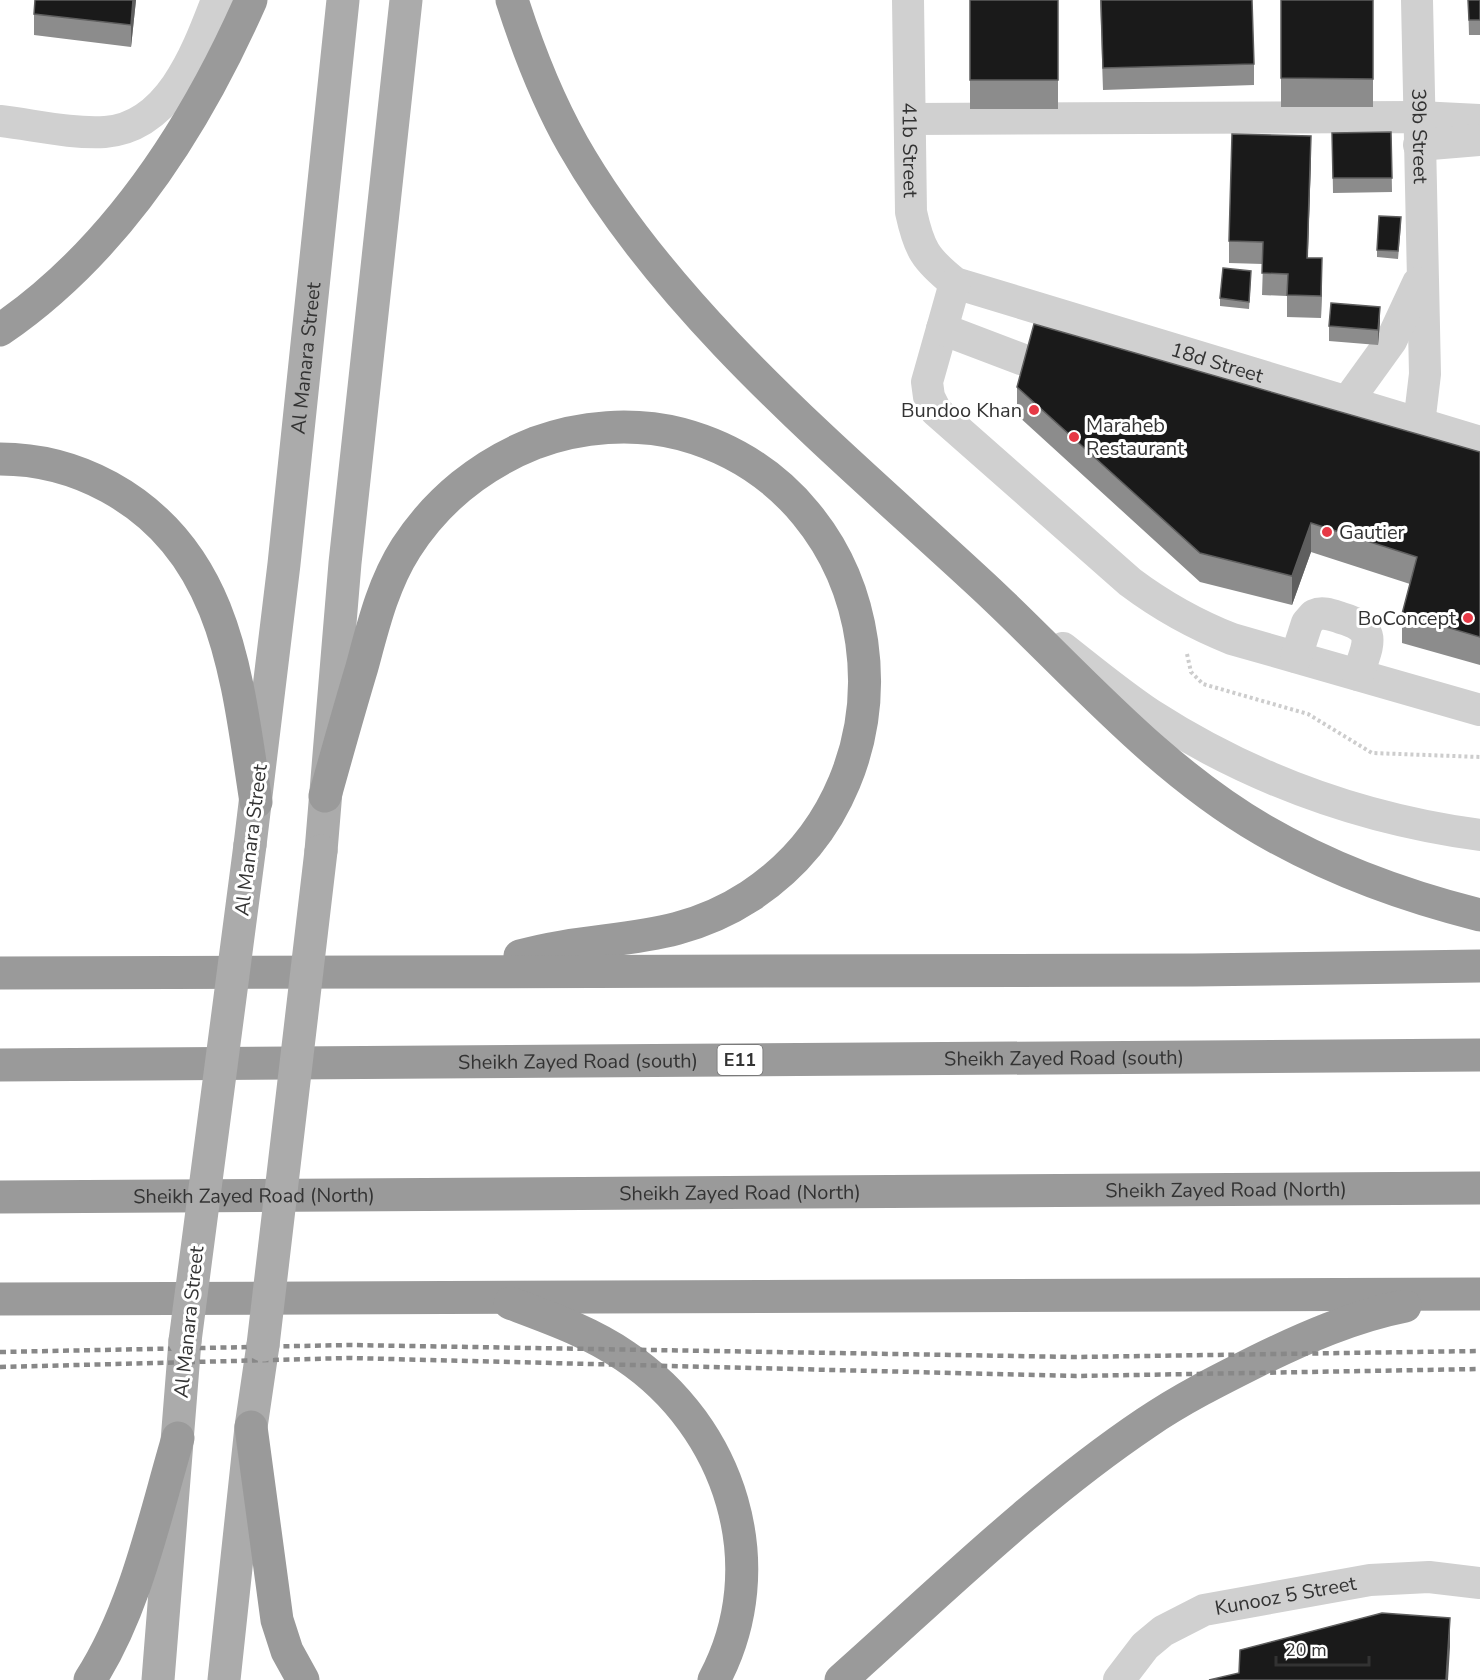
<svg xmlns="http://www.w3.org/2000/svg" width="1480" height="1680" viewBox="0 0 1480 1680" font-family="'Nunito Sans',sans-serif">
	<style>
		.lines { fill: none; stroke-linecap: round; stroke-linejoin: round }
		.path { stroke: #cdcdcd; stroke-width: 4; stroke-dasharray: 3 3; stroke-linecap: butt }
		.minor { stroke: #d0d0d0; stroke-width: 32 }
		.major { stroke: #ababab; stroke-width: 33 }
		.highway { stroke: #9a9a9a; stroke-width: 33 }
		.rail { stroke: #888; stroke-width: 4.5; stroke-dasharray: 6 4.5; stroke-linecap: butt }
		.major-bridge { stroke: #ababab; stroke-width: 33 }
		.wall { fill: #8c8c8c }
		.shaded-wall { fill: #5f5f5f }
		.building { fill: #1a1a1a; stroke: #5f5f5f; stroke-width: 1.5 }
		.poi-dot { fill: #e63946; stroke: #fff; stroke-width: 2 }
		.labels { text-anchor: middle; dominant-baseline: central; stroke-width: 6; stroke-linejoin: round; paint-order: stroke }
		.shield { fill: #fff; stroke: #707070; stroke-width: 1.5 }
		.shield-label { font-size: 18px; font-weight: bold; fill: #333 }
		.street-label { font-size: 20px; fill: #333; stroke: #fff }
		.poi-label { font-size: 20px; fill: #333; stroke: #fff; text-anchor: end }
	</style>
	<rect width="100%" height="100%" fill="#fff"/>
	<g class="lines">
		<path class="path" d="M1187,654L1191,672L1203,684L1308,714L1372,753L1480,757"/>
		<g class="minor">
			<path id="s1" d="M908,0L911,212C919,249 925,259 955,283L1480,442"/>
			<path id="s2" d="M1417,0L1425,374L1419,424"/>
			<path d="M911,119L1419,117L1480,120"/>
			<path d="M0,121C34,125 71,134 105,132C170,127 197,52 217,0"/>
			<path d="M1419,145L1480,140"/>
			<path d="M955,283L927,382L929,397L936,411L1130,582C1162,606 1194,624 1232,639L1480,710"/>
			<path d="M942,329L1021,359"/>
			<path d="M1347,402L1391,341L1418,283"/>
			<path d="M1063,648C1091,670 1120,694 1150,714C1251,779 1361,819 1480,835"/>
			<path d="M1296,657L1307,623L1314,615C1323,611 1332,615 1341,618C1380,629 1367,645 1358,675"/>
			<path id="s3" d="M1119,1680L1145,1646L1163,1631L1204,1610L1370,1580L1429,1577L1480,1583"/>
		</g>
		<g class="major">
			<path id="s4" d="M250,845L284,564L343,0"/>
			<path d="M321,851L345,563L406,0"/>
			<path d="M158,1680L185,1341"/>
			<path d="M224,1680L251,1427L263,1345"/>
		</g>
		<g class="highway">
			<path d="M512,0C528,50 547,99 573,145C670,315 842,455 984,587C1074,671 1156,768 1263,830C1332,870 1404,896 1480,915"/>
			<path d="M0,330C117,250 195,127 251,0"/>
			<path d="M0,459C38,459 76,469 109,487C229,553 237,681 256,802"/>
			<path d="M325,796C337,753 349,710 362,667C373,626 383,584 406,548C437,500 482,464 535,443C581,426 633,422 681,434C892,491 929,778 750,896C672,947 603,933 520,956"/>
			<path d="M0,973L1194,970L1480,966"/>
			<path id="s5" d="M0,1065L1480,1055"/>
			<path id="s6" d="M0,1197L1480,1188"/>
			<path d="M0,1299L1480,1294"/>
			<path d="M510,1303C550,1318 590,1332 625,1356C731,1427 775,1566 714,1680"/>
			<path d="M251,1427L277,1620L287,1651L303,1680"/>
			<path d="M90,1680C136,1608 154,1519 178,1438"/>
			<path d="M841,1680C940,1592 1036,1497 1146,1423C1181,1399 1219,1380 1257,1361C1304,1338 1354,1316 1405,1306"/>
		</g>
		<path class="rail" d="M0,1352L350,1345L1076,1357L1480,1351
			M0,1367L349,1358L1076,1376L1480,1369"/>
		<path class="major-bridge" d="M185,1341L250,845
			M263,1345L321,851"/>
	</g>
	<path class="wall" d="M136,0L131,47L34,35V14Z
		M970,0H1058V109H970Z
		M1100,0L1254,64V85L1103,90Z
		M1281,0H1373V107H1281Z
		M1468,0H1480V35H1469Z
		M1391,132L1392,192L1333,193L1332,133Z
		M1311,158L1308,258L1322,280L1321,318L1287,317V296L1262,295L1263,264L1229,263V241Z
		M1401,225L1398,259L1377,257V250Z
		M1251,278L1249,309L1220,306V298Z
		M1380,322L1378,345L1329,341V326Z
		M1017,387L1480,452V665L1402,643V614L1410,584L1311,552L1292,605L1200,582L1017,415Z"/>
	<path class="shaded-wall" d="M133,0H136L131,47V25Z
		M1311,136V158L1307,280V258Z
		M1322,258V280L1321,318V296Z
		M1380,307V322L1378,345V330Z
		M1311,523V552L1292,605V576Z
		M1450,1618V1647L1448,1680H1446Z"/>
	<path class="building" d="M35,0H133L131,25L34,14Z
		M970,0H1058V80H970Z
		M1101,0H1252L1254,64L1103,68Z
		M1281,0H1373V79L1281,78Z
		M1468,0H1480V20H1469Z
		M1391,132L1392,178H1333L1332,133Z
		M1232,134L1311,136L1307,258H1322L1321,296L1287,295L1288,274L1262,273L1263,242L1229,241Z
		M1379,216L1401,217L1398,251L1377,250Z
		M1223,268L1251,271L1249,302L1220,298Z
		M1331,303L1380,307L1378,330L1329,326Z
		M1034,324L1480,452V637L1402,614L1417,557L1311,523L1292,576L1200,553L1017,387Z
		M1382,1613L1450,1618L1446,1680H1209L1239,1673L1240,1650Z"/>
	<g class="poi-dot">
		<circle cx="1034" cy="410" r="6"/>
		<circle cx="1074" cy="437" r="6"/>
		<circle cx="1327" cy="532" r="6"/>
		<circle cx="1468" cy="618" r="6"/>
	</g>
	<g class="labels">
		<rect class="shield" x="717.5" y="1045" width="45" height="30" rx="4.5"/>
		<g class="shield-label">
			<text x="740" y="1060">E11</text>
		</g>
		<g class="street-label">
			<text stroke="none"><textPath href="#s2" startOffset="136">39b Street</textPath></text>
			<text stroke="none"><textPath href="#s1" startOffset="150">41b Street</textPath></text>
			<text stroke="none"><textPath href="#s4" startOffset="490">Al Manara Street</textPath></text>
			<text stroke="none"><textPath href="#s1" startOffset="572">18d Street</textPath></text>
			<text transform="translate(251 840) rotate(-83)">Al Manara Street</text>
			<text stroke="none"><textPath href="#s5" startOffset="1064">Sheikh Zayed Road (south)</textPath></text>
			<text stroke="none"><textPath href="#s5" startOffset="578">Sheikh Zayed Road (south)</textPath></text>
			<text stroke="none"><textPath href="#s6" startOffset="1226">Sheikh Zayed Road (North)</textPath></text>
			<text stroke="none"><textPath href="#s6" startOffset="740">Sheikh Zayed Road (North)</textPath></text>
			<text stroke="none"><textPath href="#s6" startOffset="254">Sheikh Zayed Road (North)</textPath></text>
			<text transform="translate(189 1322) rotate(-84)">Al Manara Street</text>
			<text stroke="none"><textPath href="#s3" startOffset="195">Kunooz 5 Street</textPath></text>
		</g>
		<g class="poi-label">
			<text x="1022" y="410">Bundoo Khan</text>
			<text x="1086" y="425" text-anchor="start">Maraheb<tspan x="1086" dy="23">Restaurant</tspan></text>
			<text x="1339" y="532" text-anchor="start">Gautier</text>
			<text x="1456" y="618">BoConcept</text>
		</g>
	</g>
	<path d="M1276 1656v9h93v-9" fill="none" stroke="#333333" stroke-width="3"/>
	<text x="1285" y="1656" font-size="18" fill="#333333" stroke="#ffffff" stroke-width="4.5" paint-order="stroke">20 m</text>
</svg>
